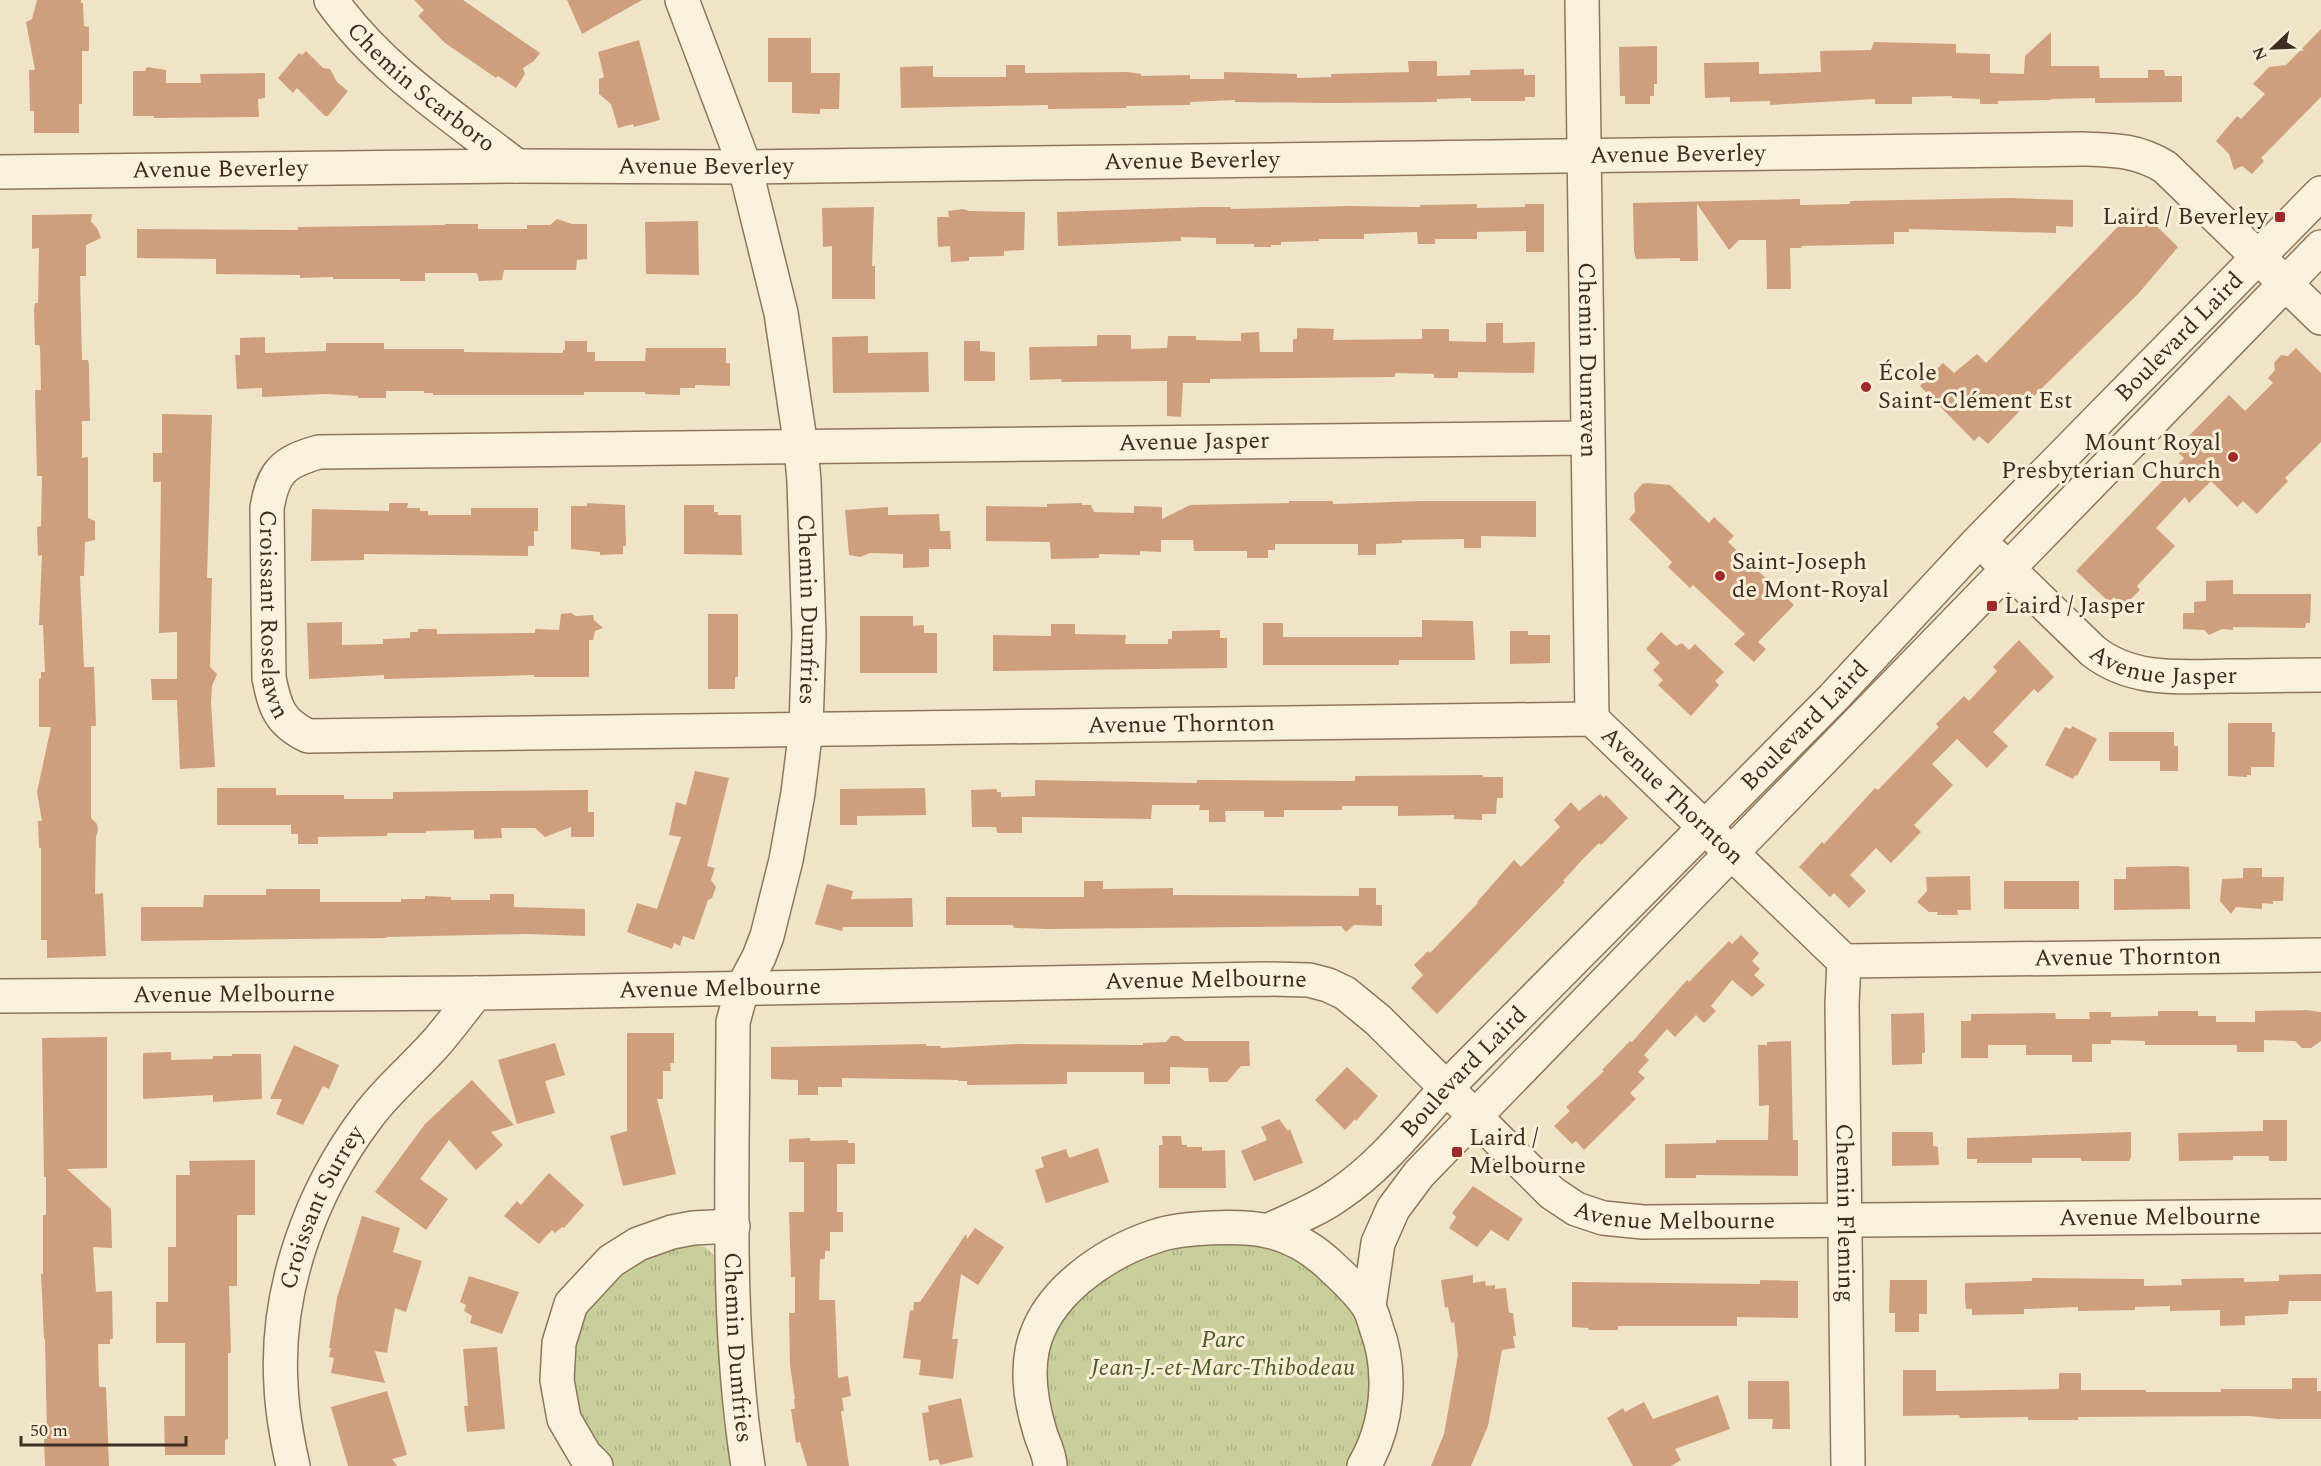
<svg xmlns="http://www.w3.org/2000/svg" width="2321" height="1466" viewBox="0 0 2321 1466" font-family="Spectral,serif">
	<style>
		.grass { fill: url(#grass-tufts) }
		.building { fill: #cf9f7d }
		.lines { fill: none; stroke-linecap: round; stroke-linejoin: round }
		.minor-casing { stroke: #8d765c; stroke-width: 36 }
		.minor { stroke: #faf1dc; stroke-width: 33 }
		.poi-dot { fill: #9e2a2b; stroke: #f7eed8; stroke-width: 2 }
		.labels { text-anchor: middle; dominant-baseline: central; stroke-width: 6; stroke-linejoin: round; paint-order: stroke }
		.street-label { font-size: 24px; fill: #3d2e20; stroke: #f7eed8 }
		.poi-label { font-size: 24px; fill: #3d2e20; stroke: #f7eed8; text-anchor: start }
		.park-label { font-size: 24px; font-style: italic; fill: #4d5a26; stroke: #f7eed8 }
	</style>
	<defs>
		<pattern id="grass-tufts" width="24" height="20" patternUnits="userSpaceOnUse" patternTransform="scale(1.5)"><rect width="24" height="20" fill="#c9cf9b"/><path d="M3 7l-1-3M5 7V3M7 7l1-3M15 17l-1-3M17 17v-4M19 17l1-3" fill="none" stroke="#aeb285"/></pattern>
	</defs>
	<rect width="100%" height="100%" fill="#f0e4c8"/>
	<path class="grass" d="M1232,1241L1287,1251L1369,1306L1372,1413L1346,1466H1068L1050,1462L1044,1416L1045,1350L1067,1309L1113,1270L1162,1248Z
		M691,1245L705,1247L717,1258L723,1419L731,1466H596L557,1380L559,1343L615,1276L662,1248Z"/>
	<path class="building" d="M37,0H81V3H83L84,26L89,27V51H82V104H79V133H34V111H30L29,70H35L26,22L32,19Z
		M414,0H463L540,53L534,61L523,68L525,74L516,88L498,76L496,78L445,43L418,16L424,10Z
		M567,0H642L582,34Z
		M2321,29V97L2261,158L2264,161L2252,174L2242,166L2234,170L2229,154L2216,141L2237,116L2241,119L2265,94L2253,84L2269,67L2286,65Z
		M2051,32V66H2099L2100,78H2148V70H2164L2165,76H2182V102L2095,103V98L2051,99V100L1998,101V104H1980V99L1952,98V96L1912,97V104H1875V99L1770,105V101L1730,102V97L1705,98L1704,63L1759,62V74L1821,72L1820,51L1871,50L1874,42L1956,44V53L1990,54V73L2024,74L2025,56Z
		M768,38H811V73H840L839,109H820V114L792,113V82H768Z
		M639,40L660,120L634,127L633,124L618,128L611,104L599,94V79L604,77L598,52Z
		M1657,46V84H1654V96H1650V104H1625V96H1620L1619,47Z
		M306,51L323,68L330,69L337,82L348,91L328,116H325L297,88L293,93L278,78L299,53L302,55Z
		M1408,61H1437V76L1470,75V70L1524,69V75H1535V97H1525V101H1471V98L1437,99V102L1331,103L1235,102V100L1190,102V105L1126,106V108L1048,109V105L901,108L900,67L933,66V77H1006V65H1025V73L1127,72L1141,74V76L1190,75V79H1224V72L1297,74V78L1331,77V74L1409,72Z
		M147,67L166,70V83H201L200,74L265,73V98L258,99L259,117L154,118V116H133V71H145Z
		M2009,198L2073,200V227L2056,226V233L1909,229V232H1894V244L1802,246L1801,248H1790L1791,289H1767L1766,240H1739L1729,250L1697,204L1698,261H1680V258L1636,259L1634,251L1633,203L1800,199V205L1850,204V201Z
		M1477,204V208L1525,207V204H1544V252H1526V231L1477,232V239H1435V244H1418L1417,232L1364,234V239H1319V241L1281,242V245H1271V247H1254V244H1216V238L1181,237V241L1058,246L1057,212L1203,207H1230L1231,209L1348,206L1420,207V205Z
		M874,207L872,266H875V299H832V246L823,247L822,208Z
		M2137,207L2178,247L2138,294L2037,393L1988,444L1979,436L1974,441L1920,386L1943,363L1954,373L1977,354L1986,363Z
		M963,209L969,211L1025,212L1024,250L1004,251V256L969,257V261L951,262L950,246L938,247L937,217H949L948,211Z
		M92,214L91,222L97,228L101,238L86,245V276H80L82,360H88L89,365L90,421H82V458L88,457V518L95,521V540L85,542L84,576H80L84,667H94L96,726H91V818L97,824L98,830L96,837L95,894L103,893L106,956L47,958V940H41V848H39L38,821H42L37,792L51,727H39V679L41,678V672H45L43,625H39L42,555L38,556L37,527L41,526L42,476H37L35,390H41L40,347L39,345H35L34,310L35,303H38L39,248L32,249V215Z
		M557,219L572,224H587V259L577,260L576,270H504L502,280L479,281L477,273H425V281H400V279H333V277L300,278V275L216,274V259L137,258V229L298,230V227L445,225V224H478V229H527V225H550Z
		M698,221L699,275L646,274L645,222Z
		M1486,323H1503V343L1535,342L1534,373L1458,372V378H1434V374L1395,373V377L1210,379V383H1183L1181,417L1167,416V381L1061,382L1062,379L1030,380L1029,347L1097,346V335H1131V349L1167,348L1168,336H1196V340L1241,341V333L1259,332L1260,352H1293V339H1297V328L1334,329L1333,340L1422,339V329H1449V341L1486,342Z
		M868,336V353L928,352L929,392L833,393L832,337Z
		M265,337V353L326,351V343H384V349H464V352L563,353V350H565V341H587V352H595V361H645L646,348H726V363H730V386L695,385V388H680V395L645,394V392H584V395H433V393H424V391H386V398H358V396L326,394L262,397V388L237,389L235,355H240V338Z
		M964,341H980V351L995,352V381H964Z
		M2296,348L2321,373V442L2285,478L2288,481L2257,514L2243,501L2237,507L2211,481L2189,503L2185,497L2156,528L2175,546L2137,586L2140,590L2124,606L2114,597L2109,602L2076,571L2184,458L2175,450L2229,395L2245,411L2273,383L2268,378L2275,370L2274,363L2281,355L2288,356Z
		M162,414L212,415L207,578H212L210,667L217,674L212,686L211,702L215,767L180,769L177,700H152L151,679H177V632L159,633L161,482H153V453H162Z
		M1648,483L1670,485L1709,523L1714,517L1734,536L1728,542L1794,605L1758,642L1766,649L1754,662L1734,644L1745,634L1693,585L1690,588L1668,567L1672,562L1629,519L1635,512L1634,494L1642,484Z
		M1289,501H1333V504L1421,501H1536V537L1481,536V548H1464V539L1402,540V543L1376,544V555H1358V544H1275V550H1268V558H1247V551H1194L1193,540H1161V552L1140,551V555L1099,554V558L1051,559L1050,542L986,541V506L1047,507V504L1082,503V505H1091L1094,512L1134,513V506L1162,507V519L1190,505L1289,503Z
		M389,503H408L407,508H420V511H428V515H471V508H538V531H534V546H528V556L364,554V560L311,561L312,509L389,511Z
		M587,503L625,505L626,546H623V554L600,555V552L571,549V506H587Z
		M684,505H714V512H718V515H741L742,555L684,554Z
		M888,507V515L939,514L940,531H950L951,549H929V567L903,568V554L870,553L860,557L849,555L845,510Z
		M2233,580V594H2311L2310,623H2306L2305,628L2233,627V630L2222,629L2209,635L2204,630L2183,629V613H2194V602L2206,601V581Z
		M571,613L576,616L593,615L594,620L603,628L595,631L593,640H589V677H534V675L384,679V675L309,679L307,623L342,622V645L383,644V639L410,638V632H418V629H437V634L535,633V629L559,630L561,614Z
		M708,614H738V677H735V689H708Z
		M860,616H913V626L924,625V633H937V673H860Z
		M1422,620L1473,621L1475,660H1399V665H1263V623H1283V637H1422Z
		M1051,624H1075V634L1126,635L1125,644H1168V639H1172V631L1220,630V638H1227V668L993,671V635L1051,636Z
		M1510,631H1528V635H1550V663L1510,664Z
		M1661,632L1676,646L1682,643L1689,650L1695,644L1724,672L1715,681L1719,685L1691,716L1658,685L1663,680L1653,670L1660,663L1646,649Z
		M2019,640L2054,677L2038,693L2034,689L1993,732L2008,746L1987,768L1957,739L1932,764L1953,785L1914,825L1921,832L1891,863L1876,848L1850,875L1866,891L1849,908L1834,893L1830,897L1799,867L1822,842L1824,844L1875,788L1878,790L1939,727L1936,724L1964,696L1969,701L1997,671L1993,667Z
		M2228,723H2272V732H2275L2274,767H2251V775H2247V777L2228,776Z
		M2072,726L2097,739L2077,776L2075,775L2073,779L2045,765L2065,727L2071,729Z
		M2109,732H2174V746H2178V771H2160V761H2109Z
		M695,771L729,778L707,866L715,868L711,880L716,887L712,898L708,900L694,940L683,936L680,946L674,943L672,949L627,932L637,903L657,909L681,837L669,835L676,802L686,805Z
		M1483,775V777H1503V798H1497L1496,814H1482V820L1454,819V815L1398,816V806H1342V810H1284V817H1264V811H1225L1226,822H1209V810H1199L1200,805H1152L1151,819L1022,817V833H997L996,827H972L971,790L997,789V792H1001V797L1035,796V780L1197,783V780H1214L1355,781V776Z
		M217,788H276V795H344V799H393V792L588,790V812H594V837H571V827L545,837L535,828H501L502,838L474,839V830L426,831V833H387V836L318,837V844H298V834H291V825H217Z
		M925,788L926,815L857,816V825H840V789Z
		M1600,794L1604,798L1606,795L1628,818L1601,845L1599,843L1582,860L1563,881L1565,882L1437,1014L1411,988L1423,975L1414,965L1428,951L1430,953L1478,903L1477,902L1514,860L1521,867L1560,827L1554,820L1571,802L1579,811Z
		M2178,866L2189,867L2190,909L2114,910V879H2126V867Z
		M2243,868H2262V877H2284L2283,901H2273V904L2262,903V909L2236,907L2231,914L2220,901L2222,879L2243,878Z
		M1970,876L1971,910H1957L1958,915H1937L1938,912H1929L1917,902L1927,891L1926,877Z
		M1084,881H1103V889L1173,888V895L1359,896V888H1376V905H1382V926L1354,925L1346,932L1341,926L1047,929L1014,928L1013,925H946V897H1084Z
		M2004,881H2079V909H2004Z
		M827,884L853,891L851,899L912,898L913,927H843L842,931L815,924Z
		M266,889H320V902H401V899H425V896L451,897V900H490V894H514V907L585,909V936L526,934L387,937V938L141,941V907H203L204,895H266Z
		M1741,935L1759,953L1752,961L1760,969L1754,975L1765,985L1752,997L1732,980L1711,1006L1716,1011L1704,1023L1696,1015L1675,1037L1667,1029L1644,1055L1649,1060L1638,1072L1645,1078L1630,1093L1636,1099L1584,1150L1576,1141L1572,1144L1554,1126L1570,1111L1566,1107L1604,1071L1602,1070L1630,1041L1632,1042L1687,980L1689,982L1729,941L1732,944Z
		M2306,1010L2321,1012V1041L2311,1048H2302L2295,1041L2264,1040V1052H2237V1045H2145V1041L2111,1040V1044H2092V1062H2072V1055H2026V1045H1988V1058H1961V1021H1971V1014L2055,1013L2056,1019H2090L2089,1012H2111V1017L2158,1016V1011H2198V1016H2216V1022H2255V1011Z
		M1924,1013L1925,1053H1922V1064L1892,1065L1891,1014Z
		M627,1033H674V1063H670L671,1071H663V1099H657L676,1174L623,1186L610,1136L627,1131Z
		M1171,1036H1178L1185,1041H1249L1250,1066H1241L1227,1082H1209L1208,1068L1170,1067V1084H1144V1072H1067V1084L967,1085V1081H958V1080L842,1078V1087H818V1095H798V1080L771,1079V1047L926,1044V1046H940L941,1048L1017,1044L1143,1045V1043L1166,1042Z
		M107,1037V1168L67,1169L111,1209L112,1248L93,1247L96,1292L112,1291L113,1339H110V1344H98L99,1387H106L109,1466H45L44,1439H47L45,1339H44L41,1274H43V1215H46V1177H44L42,1038Z
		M1791,1041L1793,1140H1798V1176L1696,1175V1178H1665V1144L1716,1143V1140H1768L1769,1105L1759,1106L1758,1045H1767V1042Z
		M555,1043L565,1075L545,1081L555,1113L517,1124L498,1060Z
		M294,1045L339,1065L329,1089L323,1086L303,1125L276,1114L282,1099H270Z
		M171,1052V1060L213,1059V1056H232V1054H261L262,1099L213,1102V1095L143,1099V1053Z
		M1347,1067L1378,1096L1356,1121L1355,1119L1345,1130L1315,1100Z
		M472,1080L514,1125L491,1132L503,1145L476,1170L449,1140L420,1179L448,1199L426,1230L375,1192L425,1124Z
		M1279,1119L1288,1131L1290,1129L1303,1163L1254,1181L1241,1151L1267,1140L1261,1127Z
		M2263,1120H2287V1161H2269V1156H2233V1160L2179,1161L2178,1133L2263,1131Z
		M1892,1132H1933V1146L1938,1147L1939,1165L1892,1166Z
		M2131,1132V1157L2129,1161H2081V1158H2032V1163H1977V1159H1967V1138Z
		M1162,1136H1181L1182,1145H1187V1147H1202V1151L1225,1150L1226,1188H1159V1145H1163Z
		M810,1138V1141L848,1140V1143H855V1164H837V1212H843V1232H830V1251H825V1259H820L819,1300H835L838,1378L848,1376L851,1396L842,1398L844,1411H841L849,1466H807L800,1442L796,1443L791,1409H795L794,1399H795L790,1365L789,1313H795V1277H791L789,1212H804V1162H789V1139Z
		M1098,1148L1109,1182L1046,1203L1035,1170L1044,1167L1041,1157L1066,1149L1069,1158Z
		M255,1160V1215H237V1286H229L231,1353H228V1439L225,1440V1455H165L164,1416H185V1343H156V1302H168V1247H176V1175H190L189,1161Z
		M549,1173L584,1205L564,1228L562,1227L555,1233L552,1230L539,1244L504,1216L517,1201L521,1205Z
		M1473,1186L1523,1219L1508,1241L1491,1230L1477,1247L1449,1228L1456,1217L1452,1213Z
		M362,1216L400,1228L393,1252L422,1261L406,1312L395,1308L387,1353L375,1351L385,1383L331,1373L334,1358L329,1357L331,1348H329L337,1298Z
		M975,1228L1004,1247L978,1285L961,1274L952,1339H958L953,1379L919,1375L921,1360L903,1358L910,1310L913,1311L914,1302H920L966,1234L967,1239Z
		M2321,1274V1301H2289L2288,1314L2245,1316V1325L2220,1326V1310L2170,1311V1306L2135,1307V1310L2078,1311V1307L2024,1309V1314L1972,1315V1309H1966L1965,1299V1283L2032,1281V1278L2144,1279V1286L2182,1285L2181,1279L2244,1278V1282L2279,1281V1275Z
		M1473,1275V1283L1485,1281L1486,1286L1495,1285V1289L1506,1288L1509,1313H1513L1516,1336H1513L1515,1348L1502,1350L1488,1426L1471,1466H1431L1444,1434L1458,1355L1454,1322L1451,1323L1448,1307L1445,1308L1441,1280Z
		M469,1276L519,1292L502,1334L470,1323L472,1316L464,1311L466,1305L460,1302Z
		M1760,1280L1798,1281V1318L1737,1317V1326H1618V1330H1589L1588,1328L1572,1327V1282L1760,1284Z
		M1890,1280H1927V1314H1919V1332H1895V1313H1889Z
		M497,1347L505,1429L467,1432L464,1406H468L463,1349Z
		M1903,1370H1936V1391L2059,1389V1373H2081V1390H2146V1392H2221V1389H2292V1378H2317V1391H2321V1419H2277L2250,1416L2078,1417V1420H2028V1417L1960,1418L1959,1415L1903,1416Z
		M1748,1381H1789L1790,1429H1772L1773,1419H1748Z
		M387,1391L407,1455L392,1459L397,1466H348L331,1407Z
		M1718,1395L1730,1429L1675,1449L1681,1460L1671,1466H1633L1607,1418L1623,1408L1625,1412L1644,1402L1653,1419Z
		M961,1398L973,1457L940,1465L938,1459L929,1461L922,1413L929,1412L928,1406Z"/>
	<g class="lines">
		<defs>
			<g id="minor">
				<path id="s1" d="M331,0C380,69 451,115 517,166"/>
				<path id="s2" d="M682,0L745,167L781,313L801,447L804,481L809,635L806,728L798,793L786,860L767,936L759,957L742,989L733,1022C733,1169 725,1320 748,1466"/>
				<path id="s3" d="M1582,0L1592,719"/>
				<path id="s4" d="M0,172L517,166L745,167L2083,149C2114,150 2137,150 2165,167L2321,318"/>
				<path id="s5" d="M1587,438L319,452C283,462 273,472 267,508L269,678C275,707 279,722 308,736L1592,719L1844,961L2321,955"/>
				<path id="s6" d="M1994,555L2093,651C2132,682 2181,677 2228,676C2259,676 2290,675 2321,675"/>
				<path id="s7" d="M1844,961L1842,1004L1848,1466"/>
				<path id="s8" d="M0,996L476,993L1265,979L1309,980L1328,985L1345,993L1378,1020L1552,1193L1576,1209L1603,1218L1643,1222L2321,1216"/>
				<path id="s9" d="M1267,1231C1291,1220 1317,1210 1338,1195C1380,1167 1413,1125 1447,1087L1833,698L1979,541L2321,193"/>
				<path d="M1369,1306L1378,1243L1393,1209L1419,1174L2321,247"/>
				<path id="s10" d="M293,1466C287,1439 282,1412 281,1385C275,1290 311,1191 368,1116C388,1089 414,1068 436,1043C450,1027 463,1009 476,993"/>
				<path d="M596,1466L585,1455L564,1419L557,1380L559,1343L571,1304L611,1261L638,1244L672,1232L693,1228L733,1226"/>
				<path d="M1050,1466C1050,1454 1043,1443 1040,1432C1032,1406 1027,1377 1032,1351C1043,1294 1104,1253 1156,1236C1182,1227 1242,1225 1268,1231C1294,1237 1316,1251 1334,1269C1346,1280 1359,1292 1368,1306C1372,1312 1374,1320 1376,1327C1393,1371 1388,1425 1364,1466"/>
			</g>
		</defs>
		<use href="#minor" class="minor-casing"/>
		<use href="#minor" class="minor"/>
	</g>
	<g class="poi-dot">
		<rect x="2274" y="211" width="12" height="12" rx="3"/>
		<circle cx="1866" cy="387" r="6"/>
		<circle cx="2233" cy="457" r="6"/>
		<circle cx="1720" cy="576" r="6"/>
		<rect x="1986" y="600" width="12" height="12" rx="3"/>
		<rect x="1451" y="1146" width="12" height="12" rx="3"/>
	</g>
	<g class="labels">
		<g class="street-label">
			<text stroke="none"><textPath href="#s1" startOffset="126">Chemin Scarboro</textPath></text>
			<text stroke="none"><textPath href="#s4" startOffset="1678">Avenue Beverley</textPath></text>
			<text stroke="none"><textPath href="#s4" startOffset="1192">Avenue Beverley</textPath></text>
			<text stroke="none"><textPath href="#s4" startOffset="706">Avenue Beverley</textPath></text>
			<text stroke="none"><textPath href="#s4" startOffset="220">Avenue Beverley</textPath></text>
			<text stroke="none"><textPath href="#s9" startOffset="1282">Boulevard Laird</textPath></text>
			<text stroke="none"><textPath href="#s3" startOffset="360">Chemin Dunraven</textPath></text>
			<text transform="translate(1194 442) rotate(-1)">Avenue Jasper</text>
			<text stroke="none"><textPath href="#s2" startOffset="627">Chemin Dumfries</textPath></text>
			<text stroke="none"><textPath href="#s5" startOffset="1458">Croissant Roselawn</textPath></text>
			<text stroke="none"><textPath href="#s6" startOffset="212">Avenue Jasper</textPath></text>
			<text stroke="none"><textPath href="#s5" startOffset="2468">Avenue Thornton</textPath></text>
			<text stroke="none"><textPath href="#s9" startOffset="742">Boulevard Laird</textPath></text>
			<text stroke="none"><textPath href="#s5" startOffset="2990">Avenue Thornton</textPath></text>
			<text stroke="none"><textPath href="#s5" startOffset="3512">Avenue Thornton</textPath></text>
			<text stroke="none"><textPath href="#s8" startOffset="1206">Avenue Melbourne</textPath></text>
			<text stroke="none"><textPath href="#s8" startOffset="720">Avenue Melbourne</textPath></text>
			<text stroke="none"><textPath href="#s8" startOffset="234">Avenue Melbourne</textPath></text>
			<text stroke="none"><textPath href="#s9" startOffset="256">Boulevard Laird</textPath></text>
			<text stroke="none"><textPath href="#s10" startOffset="267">Croissant Surrey</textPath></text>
			<text stroke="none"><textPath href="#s8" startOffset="1764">Avenue Melbourne</textPath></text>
			<text stroke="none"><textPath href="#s7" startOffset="252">Chemin Fleming</textPath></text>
			<text stroke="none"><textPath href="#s8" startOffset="2250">Avenue Melbourne</textPath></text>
			<text stroke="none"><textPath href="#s2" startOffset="1376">Chemin Dumfries</textPath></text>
		</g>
		<g class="poi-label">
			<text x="2268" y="217" text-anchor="end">Laird / Beverley</text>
			<text x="1878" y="373">École<tspan x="1878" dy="28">Saint-Clément Est</tspan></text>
			<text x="2221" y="443" text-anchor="end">Mount Royal<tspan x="2221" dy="28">Presbyterian Church</tspan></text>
			<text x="1732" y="562">Saint-Joseph<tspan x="1732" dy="28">de Mont-Royal</tspan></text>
			<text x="2004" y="606">Laird / Jasper</text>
			<text x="1469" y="1138">Laird /<tspan x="1469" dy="28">Melbourne</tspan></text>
		</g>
		<g class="park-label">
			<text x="1223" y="1340">Parc<tspan x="1223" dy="28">Jean-J.-et-Marc-Thibodeau</tspan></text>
		</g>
	</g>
	<g transform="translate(2273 48) rotate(247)" stroke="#f7eed8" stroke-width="4.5" paint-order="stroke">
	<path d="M0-4.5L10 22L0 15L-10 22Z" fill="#3d2e20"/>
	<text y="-9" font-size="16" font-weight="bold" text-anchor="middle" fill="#3d2e20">N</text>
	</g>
	<path d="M21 1436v9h165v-9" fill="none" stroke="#3d2e20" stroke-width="3"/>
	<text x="30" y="1436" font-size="18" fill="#3d2e20" stroke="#f7eed8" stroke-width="4.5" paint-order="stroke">50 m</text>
</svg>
